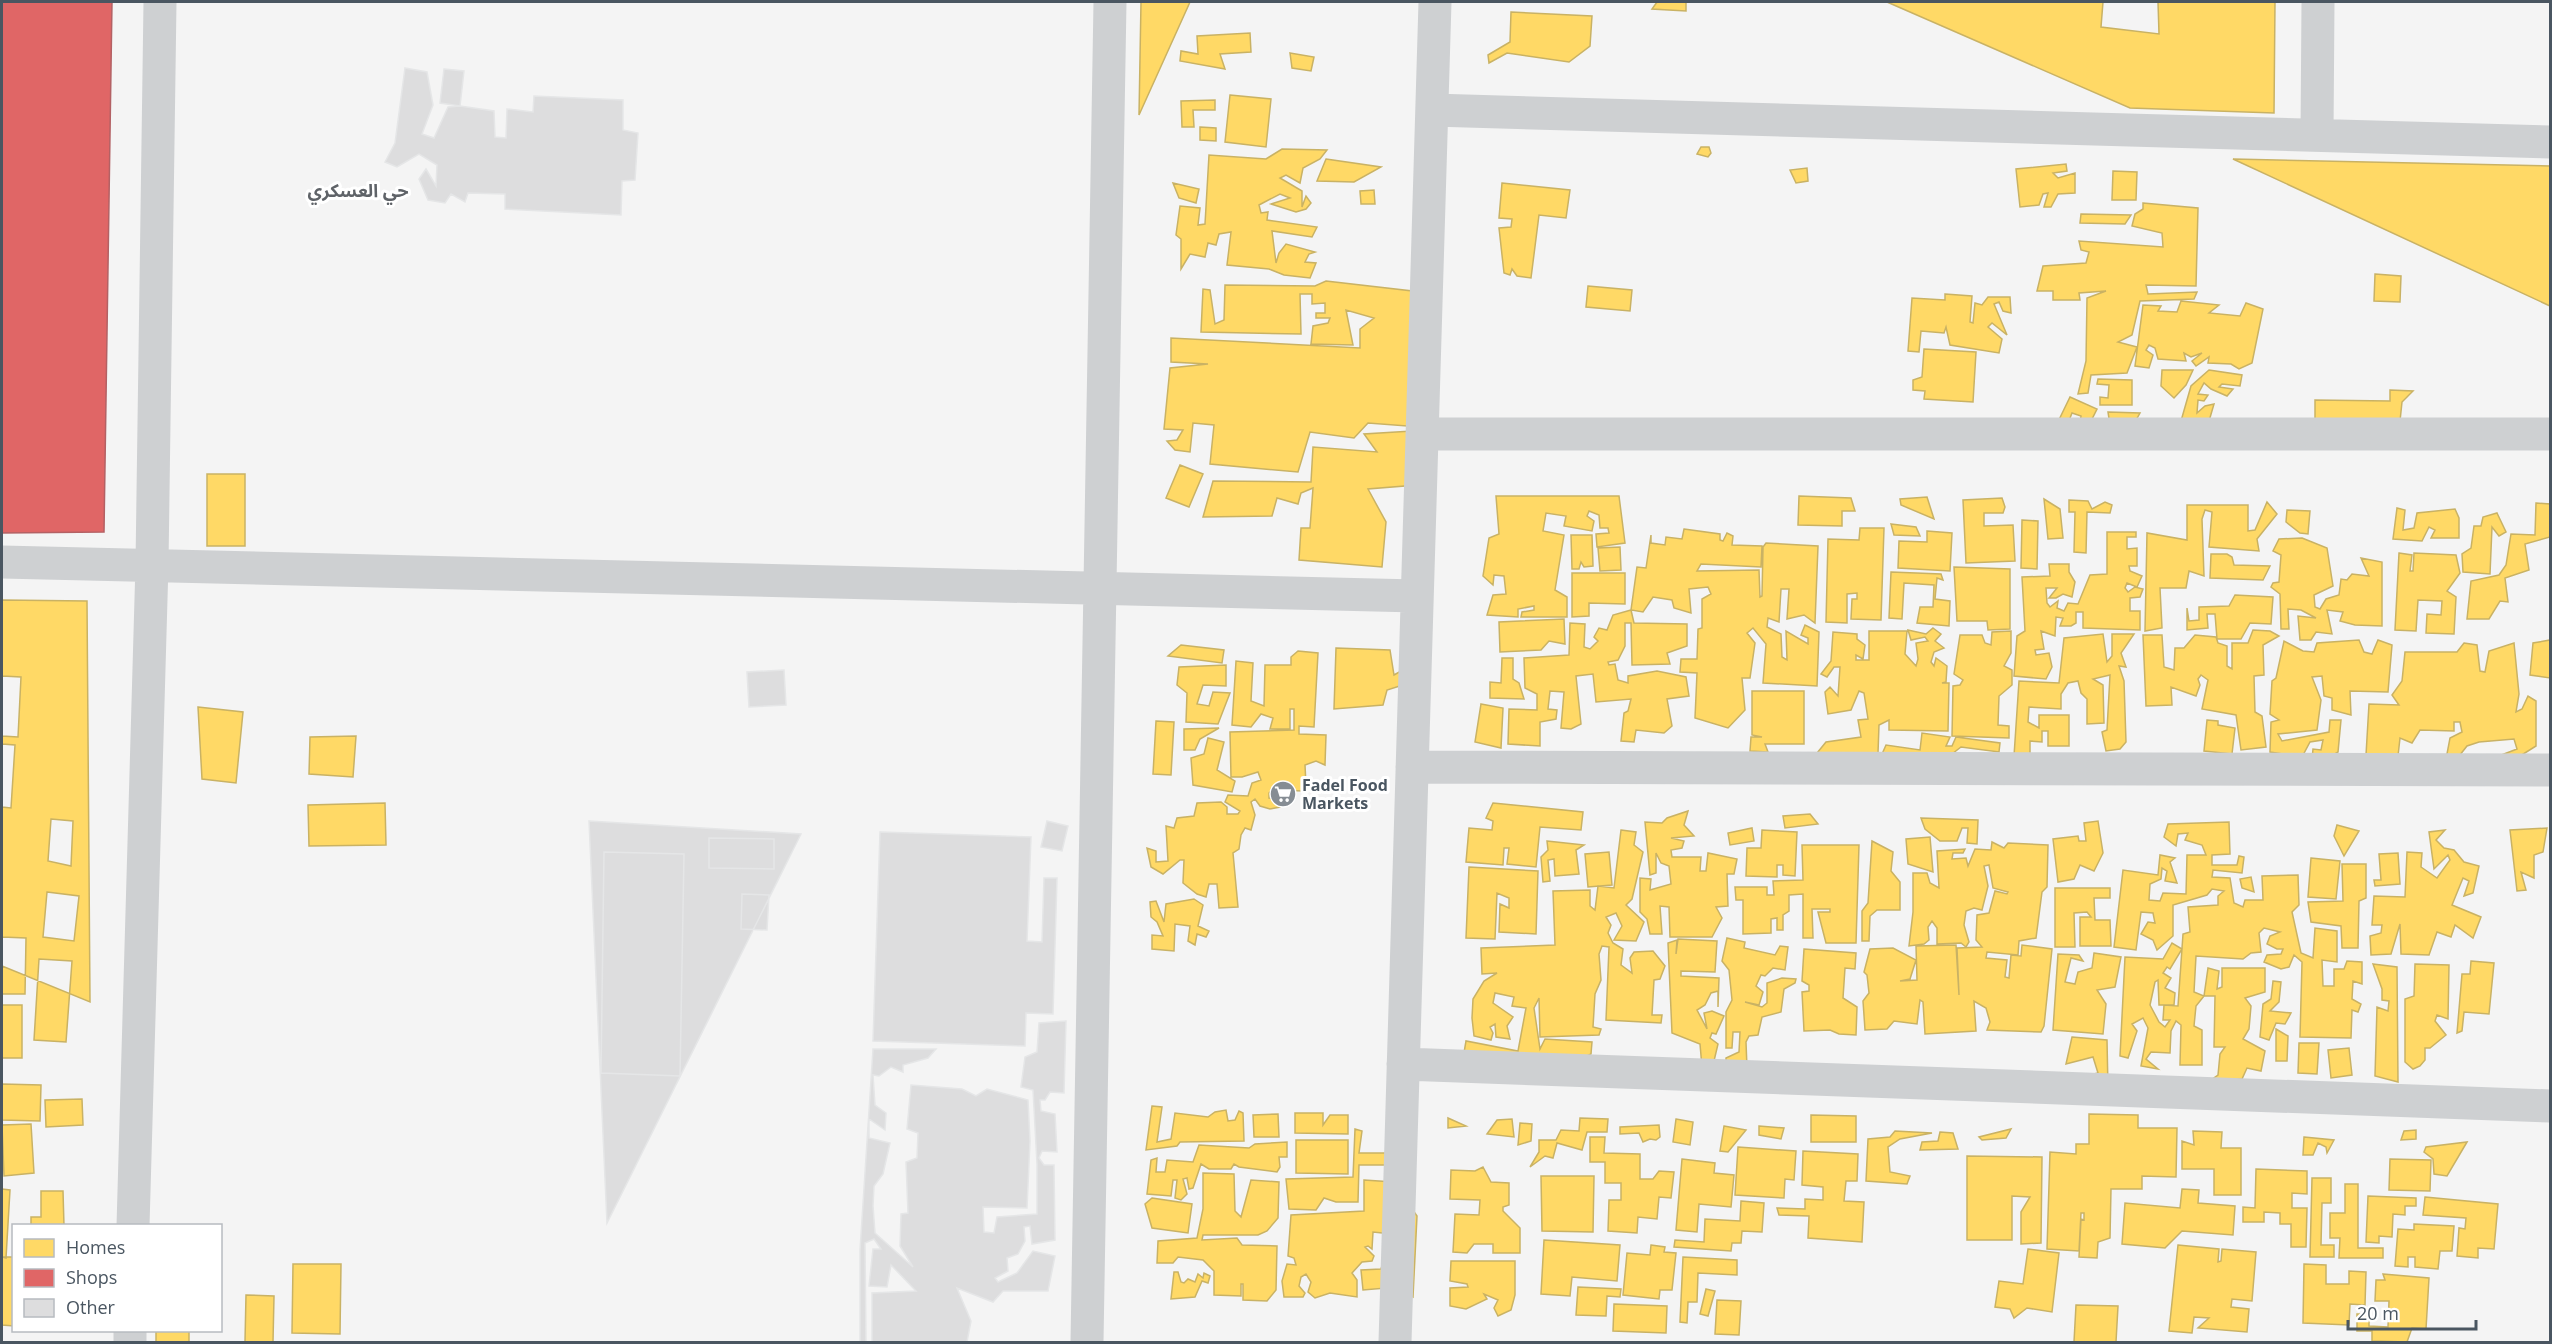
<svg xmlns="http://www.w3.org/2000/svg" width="2552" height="1344" viewBox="0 0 2552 1344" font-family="'Open Sans','Noto Sans Arabic',sans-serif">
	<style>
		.homes { fill: #ffd966; stroke: #c9b264; stroke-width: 1.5; fill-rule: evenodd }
		.shops { fill: #e06666; stroke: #b36164; stroke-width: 1.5 }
		.building { fill: #ddddde; stroke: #e5e6e7; stroke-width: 1.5 }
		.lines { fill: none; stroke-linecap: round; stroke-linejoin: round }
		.minor { stroke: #ced0d2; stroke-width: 33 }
		.labels { text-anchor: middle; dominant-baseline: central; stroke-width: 6; stroke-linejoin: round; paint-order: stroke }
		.poi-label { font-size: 16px; font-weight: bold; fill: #4a5661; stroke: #fff; text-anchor: start }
		.neighbourhood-label { font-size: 18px; font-weight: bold; fill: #5f6368; stroke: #fff }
	</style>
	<rect width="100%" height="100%" fill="#f4f4f4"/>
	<path class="homes" d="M2,2H71L70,30L2,27Z
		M1141,2H1190L1139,115Z
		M1657,2H1686V11L1652,9Z
		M1887,2H2275L2274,113L2130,108Z
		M2103,2H2158L2159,34L2101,27Z
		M1511,12L1592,16L1590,46L1569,62L1507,53L1489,63L1488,55L1510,42Z
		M1250,33L1251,52L1220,54L1225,69L1180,61L1181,51L1198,54L1197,36Z
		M1290,53L1314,57L1311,71L1292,68Z
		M2,92L29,93L27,120L2,119Z
		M1230,95L1271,99L1266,147L1225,142Z
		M1215,100V110H1193L1194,127H1182L1181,101Z
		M2,124H27L26,166H19V190H2Z
		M54,126L75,130L70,157L50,150Z
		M1200,127L1216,128V141L1200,140Z
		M1701,147H1709L1711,153L1708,157L1697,154Z
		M1282,149L1327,150L1320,159L1303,168L1300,183L1286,175L1280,178L1302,191V207L1306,196L1311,203L1306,209L1296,212L1271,204L1290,198L1280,194L1259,205L1261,213L1268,212L1267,220L1317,227L1312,237L1272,231L1276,263L1279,253L1286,244L1315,252L1309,254L1305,262L1316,263L1310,278L1284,275L1269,269L1227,265L1231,232L1219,234L1216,245L1208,243L1205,257L1190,254L1181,269V239L1176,235L1180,206L1200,208L1198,225L1205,224L1209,155L1266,159Z
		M70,157L101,158L99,191L68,190Z
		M1326,159L1381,167L1354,182L1317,181Z
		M2233,159L2550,166V306Z
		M2066,164L2067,171L2053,173L2058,178L2075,173V193L2058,194L2051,207H2044L2048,193L2043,194L2039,205L2020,207L2016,169Z
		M1807,168L1808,181L1796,183L1790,170Z
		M2113,171L2137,172L2136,200H2112Z
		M1173,183L1199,189L1196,203L1179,198Z
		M1502,183L1570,190L1566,218L1539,215L1531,278L1517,276L1512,269L1510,275L1504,273L1499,228L1511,227L1512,219L1499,218Z
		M2,189H58L59,242H2Z
		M1374,190L1375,204H1361L1360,191Z
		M2143,203L2198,208L2196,286L2146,285L2148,294L2197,292L2194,299L2140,301L2132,335L2118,342L2137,347L2127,373L2091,375L2088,393L2078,394L2086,361L2087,298L2106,291L2079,293L2080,300H2053V291H2037L2043,266L2086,263L2089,252L2081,250L2079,241L2163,247L2162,233L2132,226L2135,214L2143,209Z
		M2081,214L2131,215L2125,224L2080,223Z
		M2,251H54L55,305H2Z
		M2375,274L2401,276L2400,302L2374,301Z
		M1326,281L1421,292L1407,426L1368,423L1354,438L1310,432L1298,472L1210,464L1214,425L1193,423L1190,452L1175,450L1167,441L1177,440L1183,430L1164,429L1170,368L1208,364L1171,362V338L1360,348V329L1374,318L1346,310L1353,345L1311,344L1313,326L1328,323L1330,318H1316V313H1325V303L1312,304V294H1300L1301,334L1201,332L1203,289L1210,290L1215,324L1224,320L1225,285L1315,286Z
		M1588,286L1632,290L1630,311L1586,307Z
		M1945,294L1972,296L1970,322L1973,323L1975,303L1982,305L1988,297H2010L2011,313L2003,311L1999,302L1994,304L2007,335L1992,323L1988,327L2002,339L1999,353L1950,345L1946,327L1944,333L1921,331L1919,352L1908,351L1912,298L1945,300Z
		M2181,301L2219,305L2209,313L2240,316L2246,303L2263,309L2252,363L2239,369L2231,364L2208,363L2209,357L2196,366L2192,361L2202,353L2191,357L2184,353L2186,361L2158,359L2155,348L2149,345L2146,350L2153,355L2149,368L2135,366L2143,305L2161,306L2158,311L2177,312Z
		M8,317L43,320L49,336L23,334L21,357L2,356V326H7Z
		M1924,349L1976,352L1973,402L1924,399L1925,391L1913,390V380L1922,377Z
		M2162,370H2193L2186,385L2174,398L2161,386Z
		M2209,370L2242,375L2240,386L2222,384L2219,387L2233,389L2227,396L2211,389L2204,383L2198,394L2208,395L2204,401L2198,400L2197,413L2205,406L2214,404L2207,428L2181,421L2191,386Z
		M2098,379L2132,380V405H2100V397L2108,398L2109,385L2097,384Z
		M2390,390L2413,391L2402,402L2400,421L2315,428V400L2390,401Z
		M2070,397L2097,409L2088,427L2080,424L2081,416L2072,413L2065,431L2054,430Z
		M2108,412L2140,413L2131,429L2110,425Z
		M1412,431L1417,485L1368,489L1386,522L1382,567L1299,560L1301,528H1310L1313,488L1301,493L1298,504L1277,498L1272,516L1203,517L1213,481L1311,482L1313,447L1377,452L1364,434Z
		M1180,465L1203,474L1189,507L1166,498Z
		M207,474H245V546H207Z
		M1496,496H1619L1625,543L1597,547L1596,534L1609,533L1608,528H1600L1599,515L1589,511L1587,516L1594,521L1592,531L1564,526L1566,516L1546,513L1543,531L1564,535L1555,590L1567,597V617H1521L1522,612L1534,610V606L1518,609V617L1487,615L1493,595L1506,594L1504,576L1494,575L1493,585L1483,576L1489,538L1499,534Z
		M1799,496L1851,498L1855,511H1842V526L1798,525Z
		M1927,497L1934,519L1901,505L1900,499Z
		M2002,498L2005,507L2003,513H1984V526L2013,525L2015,561L1966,563L1963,500Z
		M2044,499L2060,509L2063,538L2048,539Z
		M2069,500L2088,501L2092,509L2105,502L2112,505L2110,513L2087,512L2086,553L2074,552L2075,512H2069Z
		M2267,502L2277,514L2257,539L2259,551L2209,547L2212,512L2205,510L2202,519L2204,576L2189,571L2186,588H2160L2162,628L2145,631L2147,533L2187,540V505H2248V531L2255,530Z
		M2536,503L2550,504V537L2525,544L2529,570L2505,578L2508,602L2500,601L2489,619H2467L2471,581L2499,575L2506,565L2511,534L2535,535Z
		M2397,508L2405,510L2403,530L2414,528L2417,513L2455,509L2459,518V538H2431L2435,530L2429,527L2422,541L2393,539Z
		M2287,510L2310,511L2308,534L2300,533L2286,522Z
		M2497,513L2506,532L2499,536L2492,527L2490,574L2463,572L2462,554L2471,548L2474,526H2481L2483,517Z
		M2022,520L2038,521L2037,569L2021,568Z
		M1891,524L1916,527L1920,536L1894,535Z
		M1860,528H1884L1881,620L1851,619L1852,599H1857V593L1847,594V623L1826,622L1828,539L1859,540Z
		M1684,529L1720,534V540L1723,541L1727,533L1733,536L1732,545L1762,546L1761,567L1701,564L1697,571L1759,570L1760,597L1762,596L1763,547L1766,543L1818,546L1815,623L1804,615L1787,619L1789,589H1781L1779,622L1768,618L1767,627L1781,634L1782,657L1787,660L1786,631L1808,644V638L1801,635L1805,625L1819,632L1817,686L1763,683L1766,644L1753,628L1747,633L1755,643L1750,678H1742L1745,710L1728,728L1695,718L1697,673L1680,672L1681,659H1697L1698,629L1702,628V599L1711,594L1708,587L1689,589L1691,613L1674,608L1672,600L1653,597L1643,612L1631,610L1637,567L1646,568L1651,535V543L1665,545L1666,537L1682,539Z
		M1927,531L1952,533L1950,571L1898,568L1899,541L1927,542Z
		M2107,532H2136V537H2127V549L2137,548V566H2129L2130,571L2142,576L2137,587L2127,583L2125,588L2128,592L2135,587L2143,589L2140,597L2130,598V611H2140V630L2083,628V612H2076V623L2071,626H2060L2063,618L2056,617L2055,636L2041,631L2044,649L2035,650L2036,655L2049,653L2052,667L2046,679L2014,676L2017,636L2025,631L2022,577L2050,576L2049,564H2069V572L2075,582L2072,597L2063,594L2056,598H2049L2057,588H2046L2047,603L2050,607L2058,601L2057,608L2064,611L2068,603L2078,604L2090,575L2107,574Z
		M1571,535H1592L1593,566L1584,567L1581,562L1579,569H1572Z
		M2302,538L2327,548L2333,586L2314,595L2315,607L2320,609L2326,599L2339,595L2341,579L2347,580L2352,574L2369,576L2361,558L2382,562V626L2355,625L2340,621L2343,612L2327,610L2332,634L2316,632L2311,640H2300L2298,616L2316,618L2301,610L2288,609L2289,629H2281L2280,594L2271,587L2273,583L2279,582L2281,555L2273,551L2279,539Z
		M1620,547L1621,570L1600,571L1598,548Z
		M2399,553L2412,555L2410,571H2413L2414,553L2456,555L2460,573L2447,591L2456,597L2454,634L2426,633L2427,614L2441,615L2442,601L2418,600L2416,631L2395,630Z
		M2211,554H2227L2232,557L2234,565L2270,566L2263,580L2210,578Z
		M1954,567L2010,569V629L1988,630L1987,621H1957Z
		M1891,572L1941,574L1943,580L1937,578L1935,599L1950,601L1949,626L1917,623L1920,607H1933L1934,585L1904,583L1902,619L1889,618Z
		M1572,573H1625V604L1589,603V616L1572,617Z
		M2235,595L2273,597L2271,624L2250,623L2241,639H2217L2215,614H2207L2208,628L2187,630V608L2189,621L2199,620V607L2229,606Z
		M2,600L87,601L90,1002L2,966Z
		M1631,610L1634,623L1687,624V646L1667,653L1670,664L1632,665L1631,623H1625V646L1618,660L1608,662L1609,665L1615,664L1618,680L1628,683V676L1657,671L1686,677L1689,696L1667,699L1672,726L1664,733L1636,730L1634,742L1621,741L1624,713L1628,711L1631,699L1596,702L1593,674L1576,676L1581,724L1571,729L1561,728L1564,692L1550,691L1548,709L1557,710L1556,719L1540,722V746L1508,744L1509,709L1537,710V694L1525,688L1524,658L1569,655L1570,623L1585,624L1584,647L1590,649L1598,641L1594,637L1599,628L1607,630L1613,615Z
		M1564,619L1565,644L1549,641L1541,650L1500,652L1499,622Z
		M1933,628L1941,634L1935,641L1944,648L1934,652L1931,662L1934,666L1936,658L1947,666L1946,682L1942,683H1949L1948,731L1889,730V720L1879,725L1878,753L1882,754L1886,745L1920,750L1922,733L1950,737L1946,746H1952L1956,737L2000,743L1999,752L1961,747L1952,754L1982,755L1984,762L1817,760V753L1826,742L1861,737L1858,720L1868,719L1864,693L1859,691L1851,710L1828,714L1825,692L1830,687L1838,696L1840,667H1834L1827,677L1821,674L1831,661L1833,632L1857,634V639L1865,645L1863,659L1856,655V660H1869V631H1907L1905,654L1916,666L1918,659L1916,643L1928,641L1925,637L1911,640L1908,630L1926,634Z
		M2253,630L2270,631L2279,636L2263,645L2264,675L2254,676L2255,712L2262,716L2266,747L2241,750L2236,715L2202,709L2208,680L2201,675L2198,679L2200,685L2196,696L2171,687L2172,705L2146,706L2143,635H2162L2164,667L2174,670L2175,648H2184L2195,635L2216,637L2218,643L2227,646V666L2232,669V643H2248Z
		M2011,631V653L2004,666L2012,670V685L1999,696L1998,725L2009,726V738L1952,736L1953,686L1960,685L1963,680L1954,674L1960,635H1982L1985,643L1991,645L1992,632Z
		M2103,634L2107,662L2112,656V634H2134L2121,653L2126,667L2119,666L2124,681L2126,742L2120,749L2106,751L2102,732L2107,730L2110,675L2093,679L2103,685L2104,723L2087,724V699L2081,693L2078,681L2068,683L2061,694V709L2029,707L2028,722L2039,728V715H2069V746H2048V731H2042V742L2030,741V756H2014L2019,681L2059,683L2064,638Z
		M2359,640L2364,652L2372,654L2378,640L2392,645L2388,692L2350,691L2351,715L2332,710V698L2324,696L2322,676L2312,677L2321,700L2317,730L2278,734L2282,741L2329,732L2330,720H2341L2338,752L2327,759L2312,760L2313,749L2321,750L2323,740L2310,742L2302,757L2270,752L2271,722L2279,720L2270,714L2272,681L2276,678L2284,641L2303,651L2314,652L2317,643Z
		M2550,640V678L2530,675L2533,643Z
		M2464,643L2477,645L2480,671L2485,672L2489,651L2514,643L2519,694L2516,712L2522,709L2528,696L2536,701V746L2517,758L2491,759L2517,749L2514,739L2479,742L2467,746L2456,760L2446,759L2450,738L2462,732L2460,722H2454V731L2420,730L2412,743L2400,738L2397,765L2366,755L2369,704L2399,705L2392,695L2402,681L2405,652H2457Z
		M1181,645L1224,650L1222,663L1168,656Z
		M1336,648L1390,650L1394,675L1401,671L1409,683L1387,690L1383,705L1334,709Z
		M1298,651L1318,653L1314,727L1299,726V734L1326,735L1325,765L1316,761L1305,765L1306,785L1304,791L1272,790L1269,793V798L1282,799L1280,807L1270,809L1260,806L1255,799L1251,802L1255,815L1251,830L1245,828L1241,835L1239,849L1233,853L1238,907L1219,908L1217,884H1209L1206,897L1197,894L1183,883L1184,860H1180L1163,874L1151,867L1147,848L1156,851V862L1168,861L1166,826L1174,828L1177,818L1194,816L1197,803L1221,802L1227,807V814H1238L1240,811L1225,802L1228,795L1248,796L1252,783L1261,780L1258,772L1242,777H1231L1230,732L1294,730V709H1290V729H1270L1273,718L1261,714L1251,727L1232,725L1236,661L1253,663L1251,701L1264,706L1265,665H1291V657Z
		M1502,658H1513V679L1519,683L1524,699L1490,698V682L1501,683Z
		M1226,665V686L1203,685L1197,704L1209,706L1213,692L1230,693L1218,724L1186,722L1187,693L1177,685L1179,667Z
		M2,676L21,677L18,737L2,736Z
		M1752,691H1804V744H1765L1768,752L1750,751L1751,737H1762L1752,735Z
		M1481,704L1503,708L1501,748L1475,742Z
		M198,707L243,712L236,783L202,779Z
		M2207,720L2218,721V725L2235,728L2232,754L2204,751Z
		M1156,721L1174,722L1171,775L1153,774Z
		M1219,728L1200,739L1195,750H1184V729Z
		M356,736L353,777L309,774L310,737Z
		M1208,738L1224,742L1217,770L1235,781L1232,792L1193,785L1191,758L1204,754Z
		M2,744L15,745L11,808L2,807Z
		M385,803L386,845L309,846L308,805Z
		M1493,803L1583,812L1581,830L1540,827L1536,867L1507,864L1509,848H1504L1503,865L1466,862L1469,828L1492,830L1493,821L1486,818Z
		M1688,811L1684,825L1694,836L1671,838L1684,841L1682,848L1671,850L1672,857H1701L1700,871H1706L1708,853L1737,859L1734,874H1727L1728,906L1716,907L1722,918L1712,937H1670L1669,907L1660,906L1662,934H1650L1647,919L1640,912V878L1651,879L1650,890L1671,884L1669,866L1661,863L1656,853V873L1650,875L1645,822L1662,823L1667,818Z
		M1810,814L1818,824L1785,828L1783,816Z
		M1921,818L1978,820L1977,844L1967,843L1968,828H1962L1957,841H1940L1925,829Z
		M51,819L73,821L71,866L48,861Z
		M2098,821L2103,853L2094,871L2080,865L2074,879L2058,882L2053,839L2078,836L2079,841H2086L2084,823Z
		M2229,822L2230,854L2212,855V865H2237L2239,856L2244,857L2242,873L2213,870L2212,877L2230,878L2234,903L2243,907L2245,900H2263L2262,876L2298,875L2299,905L2292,912L2301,953L2313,958L2315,928L2337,931V962L2322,960L2323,986H2334V969H2344L2347,961L2362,962V984L2353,981L2352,999L2361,1004L2358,1012L2352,1010L2351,1038L2300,1037L2302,962L2294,955L2289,967L2281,969L2264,962L2267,955L2281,954L2283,949H2277L2267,944L2270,936L2280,932L2264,928L2259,933L2261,952L2251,953L2243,959L2196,956L2194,992L2204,996L2196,1006L2194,1026L2202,1030V1065H2180L2181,1025L2176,1021L2171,1031L2170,1053L2151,1052L2146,1059L2158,1069L2141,1066L2148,1028L2143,1018L2132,1024L2137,1031L2128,1058L2120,1056L2125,957L2163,959L2172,943L2182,949L2170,969L2167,967L2163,973L2171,978L2165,988L2175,993L2174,1005H2164L2178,1006L2183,934L2190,932L2188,907L2218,905V896L2224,891L2212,889L2207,895L2173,905V936L2157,950L2153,940L2141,934L2148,922L2155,923L2153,913L2141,912L2136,950L2114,947L2123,870L2158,875L2160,855L2175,858L2170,862L2177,883L2165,881L2167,871L2162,868L2161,879L2150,884L2149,900L2160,901L2163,893L2186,894L2187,855H2206L2202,845L2185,840L2188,833L2178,834L2176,846L2164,837L2168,824ZM2158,980L2159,1005H2164L2163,1020H2170L2165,1027L2159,1022L2150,1005L2155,982Z
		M2337,825L2359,831L2344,856L2334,836Z
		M1752,828L1754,841L1730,845L1728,833Z
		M2547,828L2543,852L2534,855V878L2521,872L2526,890L2517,891L2510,830Z
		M1621,830L1636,832L1634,845L1643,852L1632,899L1626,905L1644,922L1636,941L1614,940L1622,926L1616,913L1606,917L1611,925L1608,933L1613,943L1623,949L1621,965L1632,973L1630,958L1634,952L1653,951L1665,966L1660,979L1654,980L1652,1015H1662L1661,1023L1606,1020L1609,947L1602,946L1599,954L1601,980L1595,994L1593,1027L1601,1029L1599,1035L1540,1037L1539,998L1534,1008L1540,1049L1545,1039L1592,1042L1591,1054L1546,1075L1461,1070L1466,1041L1518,1051L1526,1008L1512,1006L1514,997L1495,993L1493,1003L1513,1017L1507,1026L1510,1039L1496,1037L1495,1024L1490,1027L1493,1033L1491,1040L1474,1036L1472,1018L1473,999L1484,981L1497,973L1482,974L1481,948L1555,945L1553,891L1590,890V906L1595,910L1598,886L1614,888Z
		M1762,830L1797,832L1795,876L1783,875V865H1777V877L1746,876L1747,848H1761Z
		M2445,830L2436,840L2444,848L2454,850L2464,862L2479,866L2473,893L2464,896L2469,881L2463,878L2452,905L2481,917L2473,938L2455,925L2451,937L2437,932L2429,955L2401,954L2400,924L2391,954L2371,955L2370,936L2381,933L2382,925H2372L2374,896L2405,897L2407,852L2422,853L2421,867L2437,878L2450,860L2448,855L2434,869L2429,832Z
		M1930,837L1933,872L1908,864L1906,839Z
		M1547,841L1584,845L1576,850L1579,874L1555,876L1554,859L1548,860L1550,881L1543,882L1541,857L1548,850Z
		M1872,841L1893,852L1891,871L1900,882V910H1877L1870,916L1869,941H1862V911L1868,903Z
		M1992,842L2004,848L2008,843L2048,845L2047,887L2042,892L2036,938L2019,941L2018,955L1987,952L1986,958L2007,960L2005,977L2009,978L2011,955L2021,956L2022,945L2052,949L2044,1026L2041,1032L1987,1030L1990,1022L1986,1008L1974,1001L1976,1031L1925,1034L1923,1002L1920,1000L1917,1024L1894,1021L1887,1029L1865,1030L1863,1001L1869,993L1867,975L1864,972L1870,949L1893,948L1916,960L1910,979L1900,981L1917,980L1916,946L1956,945L1959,995L1957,948L1982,947L1976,940L1977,915L1989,913L1995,891L2007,894L2008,892L1993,888L1989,865L1984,866L1988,886L1982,910L1974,908L1966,911L1964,925L1969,942L1966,947L1961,943L1937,944V928L1932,921L1928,927L1929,940L1924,944L1909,946L1913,912V873H1927L1930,883L1939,888L1937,851L1965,849L1963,853H1953L1952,859L1966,858L1968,866L1975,849L1991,850Z
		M1802,845H1859L1856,943H1826L1818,912H1830V909H1812L1813,938H1803V894L1789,895V911L1783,915V930H1777V918L1771,919V933L1743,934V900H1736L1735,887H1767V895H1774L1773,881L1803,880Z
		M1609,852L1612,885L1588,887L1585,854Z
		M2398,853L2400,884L2375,886L2374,880H2381L2379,854Z
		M2311,858L2340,861L2336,899L2308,897Z
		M2342,864H2366V898L2359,901L2358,948H2342L2341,926L2311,922L2308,902L2343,901Z
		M1469,867L1538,871L1536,934L1499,932L1500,904L1509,908V898L1497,893L1495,939L1466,938Z
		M2251,877L2254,892L2242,888L2240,879Z
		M2055,888H2110V898H2094L2095,920H2110L2111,946H2080V917H2091L2087,912L2074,913L2075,947H2055Z
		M47,892L79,896L74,941L43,937Z
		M1194,899L1203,905L1198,926L1209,931L1206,937L1197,934L1195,945L1188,941L1190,926L1175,924L1174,951L1152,949V935L1163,936L1157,922L1151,917L1150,902L1156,901L1164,922L1166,904Z
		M2,937L26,938L25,994H2Z
		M1727,938L1745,942L1744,948L1775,955L1780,946L1788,947L1785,970L1773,968L1765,976L1761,975L1756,986L1763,992L1759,1005L1745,1002L1762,1007L1767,1003V983L1782,978L1796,979L1795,983L1784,989L1781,1012L1762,1017L1758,1035L1749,1036L1746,1042L1747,1068H1726V1058L1739,1052L1740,1032H1733L1732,1048H1726V1012L1732,1000L1729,970L1722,961Z
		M1678,939L1717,941L1715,972L1681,971V976L1719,978L1718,1007V991L1711,993L1705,1005L1697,1010L1707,1029L1704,1013L1712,1011L1724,1016L1716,1034L1712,1033L1710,1038L1718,1044L1714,1061L1702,1067L1700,1044L1672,1033L1668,943L1677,940L1676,954Z
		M1804,949L1856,953L1855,969L1845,968L1843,998L1857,1007L1856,1035L1839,1034L1830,1030L1804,1031L1802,992L1809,991V985L1802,981Z
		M2094,953L2121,957L2115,987L2097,990L2106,1004L2103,1034L2053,1030L2058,954L2079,955L2083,961L2071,958L2065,982L2075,984L2078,972L2092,968Z
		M39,959L72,961L66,1042L34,1040Z
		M2471,961L2494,963L2489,1014L2464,1012L2462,1031L2457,1033L2462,974H2470Z
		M2373,964L2397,967L2398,1082L2375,1076L2377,1007L2388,1011L2389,1001L2382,1000V989Z
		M2415,964L2449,965L2448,1019L2437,1015L2435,1021L2446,1035L2430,1048H2425V1060L2420,1066L2413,1069L2405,1062V999L2414,996Z
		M2208,968L2219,971L2217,989L2222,987V968H2265V992L2245,998L2251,1006L2249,1029L2243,1039L2265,1051L2261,1071L2247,1068L2242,1079L2208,1082L2218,1075L2220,1054L2225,1047H2214L2215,996H2204Z
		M2273,981L2281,982L2279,1002L2270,1011L2291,1013L2285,1024L2276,1023L2269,1040L2260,1037L2263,1004L2271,999Z
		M2,1005H22V1058H2Z
		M2276,1029L2288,1036L2287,1061H2276Z
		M2072,1037L2107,1040L2108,1089L2068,1080L2098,1073L2093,1057L2066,1064Z
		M2299,1043H2319L2317,1074L2298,1073Z
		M2349,1048L2352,1075L2331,1078L2328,1050Z
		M2,1084L41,1085L40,1121L2,1120Z
		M82,1099L83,1125L46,1127L45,1100Z
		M1152,1106L1162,1107L1157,1142L1171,1139L1175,1113L1208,1117L1215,1112L1226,1110L1228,1121L1235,1120L1239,1111L1243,1113L1244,1141L1180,1142L1177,1146L1146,1150Z
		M1295,1113H1323V1125L1330,1115H1348V1134L1295,1133Z
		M1278,1114L1279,1137H1254L1253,1115Z
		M2089,1114L2138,1115V1128H2177L2176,1177L2142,1176V1189H2111L2110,1238L2098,1242L2097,1258L2079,1257L2081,1219L2084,1220V1213H2081L2079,1251L2047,1249L2050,1152L2076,1154V1144H2089Z
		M1811,1115L1856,1116V1142H1811Z
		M1448,1118L1466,1126L1448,1128Z
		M1580,1118L1608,1119L1607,1132H1587L1582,1150L1557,1143L1553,1158L1545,1156L1530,1167L1539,1152V1140H1556L1561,1130L1579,1131Z
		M1512,1119L1514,1137L1487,1134L1497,1120Z
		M1676,1119L1693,1122L1690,1145L1673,1142Z
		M1520,1123L1532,1124L1531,1141L1518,1145Z
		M31,1124L34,1173L4,1176L2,1125Z
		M1659,1125L1660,1137L1656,1140L1650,1139L1643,1142L1639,1133L1620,1134V1127Z
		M1724,1126L1746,1130L1728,1152L1720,1151Z
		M1759,1126L1784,1128L1781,1139L1759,1135Z
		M1355,1129L1362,1131L1359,1153H1387L1394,1165H1359L1358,1202H1336L1324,1198L1316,1210L1289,1209L1286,1179L1353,1177Z
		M2011,1129L2006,1138L1982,1140L1979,1137Z
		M2416,1130V1139L2401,1140L2404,1131Z
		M1895,1131L1932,1133L1900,1139L1888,1147L1890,1172L1910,1176L1907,1184L1866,1181L1868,1139L1890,1137Z
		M2193,1131L2222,1132L2221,1148H2241V1195H2214V1169H2182V1141L2194,1145Z
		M1940,1132L1953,1133L1958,1149L1920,1150L1922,1142L1938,1141Z
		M1590,1137H1605L1604,1153L1640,1154V1179H1653L1659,1171L1674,1172L1671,1198L1659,1197L1657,1219L1638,1217L1637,1233L1608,1231L1609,1200H1621V1183H1605V1162H1590Z
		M2304,1137L2334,1140L2327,1153L2326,1147L2318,1143L2313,1155H2303Z
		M1296,1140H1348V1174L1296,1173Z
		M1287,1142V1157H1279L1280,1167L1277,1172L1239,1167L1234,1164L1231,1169H1209L1201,1164L1193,1188L1189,1189L1187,1178L1183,1179L1187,1194L1181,1200L1175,1198L1177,1180H1173L1171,1196L1147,1194L1151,1160L1157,1158L1156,1172H1165L1167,1160L1193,1162L1199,1145L1249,1148L1255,1144Z
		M2467,1142L2447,1176L2434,1174L2433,1159L2424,1152L2426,1147Z
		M1738,1147L1796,1151L1794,1180L1785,1179L1784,1198L1735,1195Z
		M1803,1151L1858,1154L1857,1181H1846L1844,1201L1864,1202L1862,1242L1808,1238L1809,1216L1779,1215L1777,1208L1805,1209V1199L1823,1200V1187L1802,1185Z
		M1967,1156L2042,1157L2041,1243L2021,1244V1212L2030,1197L2012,1196V1240H1967Z
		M1682,1159L1715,1163L1714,1173L1734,1175L1731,1207L1699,1204L1697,1232L1676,1230Z
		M2390,1159L2431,1160L2430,1191L2389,1190Z
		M1483,1167L1491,1182L1509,1183V1205L1503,1207V1211L1520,1228V1253H1493V1244H1474L1467,1253L1453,1252L1455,1214L1479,1215L1480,1200L1450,1199L1451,1170L1475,1171Z
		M2256,1169L2307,1171V1194L2292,1193V1208H2307L2306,1247H2291V1224H2280V1213L2264,1212V1222H2243V1207L2255,1208Z
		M1203,1173L1234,1174L1235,1211L1241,1217L1251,1180L1279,1182L1278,1218L1267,1231L1258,1235H1203L1202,1240L1237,1238L1242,1245L1277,1246L1276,1290L1267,1301L1243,1300V1284H1241V1296L1214,1295V1271L1203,1260L1178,1257L1173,1263H1157L1158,1241L1197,1238L1203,1209Z
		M1541,1176H1594L1593,1232L1542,1231Z
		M2312,1178H2331V1203H2322L2321,1245H2334V1257H2310Z
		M1364,1180L1408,1183L1410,1206L1417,1216L1413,1297L1398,1287L1363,1290L1361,1270L1381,1269L1392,1234L1373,1232L1372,1249L1368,1246L1365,1247L1374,1256L1372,1261L1362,1262L1352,1273L1357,1280V1297L1330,1293L1315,1298L1308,1292L1311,1282L1306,1274L1301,1277L1299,1286L1305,1293L1303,1297H1284L1282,1281L1287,1264L1296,1265L1294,1258L1288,1256L1291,1215L1364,1211Z
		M2345,1184H2358V1248H2383V1258H2339L2340,1238H2330V1213H2345Z
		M2,1189L10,1190L6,1258L2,1257Z
		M2182,1189L2199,1190L2198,1203L2235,1206L2233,1235L2182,1231L2165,1248L2122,1244L2125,1203L2180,1208Z
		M41,1191H63L64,1226H31V1217H41Z
		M2368,1196L2416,1198V1206H2405V1215L2393,1214L2392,1237L2379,1236V1243L2366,1242Z
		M2425,1197L2498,1204L2494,1249L2478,1248V1258L2457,1256L2459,1228L2465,1229L2466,1218L2423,1215Z
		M1152,1198L1192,1204L1188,1233L1152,1228L1145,1204Z
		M1741,1201L1764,1203L1762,1232L1742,1231L1741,1243H1732L1731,1251L1674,1247L1675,1240L1704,1242L1705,1219L1740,1221Z
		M2414,1224L2454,1226L2452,1251H2440L2438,1269L2415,1267V1257H2408V1267L2395,1266L2398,1229L2414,1230Z
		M1544,1240L1620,1245L1617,1281L1572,1277L1570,1296L1541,1294Z
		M1651,1245L1665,1247L1664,1252L1676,1253L1672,1290H1660L1659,1299L1623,1295L1627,1253L1650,1255Z
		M2178,1245L2219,1249L2218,1262L2221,1261L2222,1249L2256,1252L2252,1301L2232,1299L2231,1307L2249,1309L2247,1332L2198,1328L2209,1318L2194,1317L2192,1333L2169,1331Z
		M2028,1249L2059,1253L2052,1312L2027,1308L2014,1318L2010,1309L1995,1307L1999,1281L2023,1284Z
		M2,1257H14V1326L2,1325Z
		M1683,1257L1737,1260V1275L1698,1273L1697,1302H1688L1687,1323L1680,1322Z
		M1451,1261H1515V1295L1511,1310L1498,1316L1494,1308L1498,1300L1484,1294L1487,1299L1466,1309L1450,1306V1288L1468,1287L1467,1284L1450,1281Z
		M293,1264H341L340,1334L292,1333Z
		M2304,1264L2326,1265V1284H2349V1271L2366,1272L2365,1305L2350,1304L2349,1325L2303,1323Z
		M1174,1272H1178L1181,1282L1184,1283L1188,1279L1195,1282L1198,1274L1203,1278L1204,1273L1210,1276L1208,1283L1202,1281L1195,1297L1171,1299Z
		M2383,1274L2429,1278L2426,1329L2412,1328L2407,1342L2372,1341V1331H2357V1314H2369V1326L2388,1327L2389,1301H2375L2376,1280H2385Z
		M1578,1287L1621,1289L1620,1297L1607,1296L1606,1316L1576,1315Z
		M1706,1289L1715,1291L1708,1316L1700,1314Z
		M246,1295L274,1296L273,1342H245Z
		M1717,1300L1741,1301L1739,1335L1715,1334Z
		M1614,1304L1667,1306L1666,1333L1613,1331Z
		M2076,1305L2118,1306L2116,1342H2074Z
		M156,1330H189V1342H156Z"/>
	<path class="shops" d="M2,2H112L104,532L2,533Z"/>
	<path class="building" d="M405,68L427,72L433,105L422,134L434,138L448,107L460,106L494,111L495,137L506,138L507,109L533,112L534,96L623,100V130L638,133L635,180L622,181L621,215L505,209V194L468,193L465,202L451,194L445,203L428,200L419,179L426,169L436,186L437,165L419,154L397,167L385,162L395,143Z
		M444,69L464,71L460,106L440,103Z
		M784,670L786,705L749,707L747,672Z
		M589,821L801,834L607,1223Z
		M1047,821L1068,826L1062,851L1041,847Z
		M880,832L1031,837L1027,941L1042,942L1044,878H1057L1053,1014L1026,1013L1025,1046L873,1041Z
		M709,838L774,839V869L709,868Z
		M604,852L684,854L680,1076L601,1073Z
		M742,894L769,895L767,930L741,929Z
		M1066,1021L1064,1093L1050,1092L1045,1100H1040L1041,1111L1055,1114L1057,1152L1042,1151L1039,1158L1044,1165H1054L1055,1240L1032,1244L1030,1226L1024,1227L1025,1241L1018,1254L1007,1258L1008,1271L995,1278L998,1282L1017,1273L1033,1251L1055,1256L1048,1291H1003L993,1302L957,1288L971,1321L967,1342H872V1293L916,1291L891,1265L887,1287L869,1286L873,1249H881L874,1239L865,1243L866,1342H860V1250L873,1049H936L928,1058L903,1065V1072L891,1067L879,1076L873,1075L875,1105L886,1113L885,1130L869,1119V1138L890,1143L883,1174L874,1186L873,1206L875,1233L913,1267L900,1246L901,1214L908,1213L906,1162L917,1158L918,1133L907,1129L911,1085L962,1089L976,1096L987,1089L1028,1100L1030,1141L1027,1208L983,1207L984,1232L994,1233L997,1217L1037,1214V1164L1033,1090L1021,1087L1025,1057L1037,1052L1039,1023Z"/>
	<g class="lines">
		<path class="minor" d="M1432,110L2550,142
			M2317,134L2318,2
			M1422,434H2550
			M2,562L1417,596
			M1412,767L2550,770
			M1403,1064L2550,1106
			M133,1226L152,564L160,2
			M130,1342V1330
			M1087,1342L1110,2
			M1395,1342L1435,2"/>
	</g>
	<defs>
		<symbol id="supermarket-disc" viewBox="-11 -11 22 22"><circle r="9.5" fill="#868d94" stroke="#fff"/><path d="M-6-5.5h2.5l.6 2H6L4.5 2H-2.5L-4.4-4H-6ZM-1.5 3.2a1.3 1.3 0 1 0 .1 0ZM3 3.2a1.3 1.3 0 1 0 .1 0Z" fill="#fff"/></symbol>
	</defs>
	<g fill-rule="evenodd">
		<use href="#supermarket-disc" x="1268" y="779" width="30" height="30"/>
	</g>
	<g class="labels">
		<g class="poi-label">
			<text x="1302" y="785">Fadel Food<tspan x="1302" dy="18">Markets</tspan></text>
		</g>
		<g class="neighbourhood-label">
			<text x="358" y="190">حي العسكري</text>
		</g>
	</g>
	<rect width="2552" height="1344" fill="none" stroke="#4a5661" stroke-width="6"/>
	<rect x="12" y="1224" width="210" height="108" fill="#ffffff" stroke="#b7bbc0" stroke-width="1.5"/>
	<rect x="24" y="1239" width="30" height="18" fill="#ffd966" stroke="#b7bbc0" stroke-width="1.5"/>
	<text x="66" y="1254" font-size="18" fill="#4a5661">Homes</text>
	<rect x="24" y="1269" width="30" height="18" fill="#e06666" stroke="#b7bbc0" stroke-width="1.5"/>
	<text x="66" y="1284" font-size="18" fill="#4a5661">Shops</text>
	<rect x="24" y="1299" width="30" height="18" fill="#ddddde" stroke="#b7bbc0" stroke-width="1.5"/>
	<text x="66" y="1314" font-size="18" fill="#4a5661">Other</text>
	<path d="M2348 1320v9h128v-9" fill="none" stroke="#4a5661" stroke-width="3"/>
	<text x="2357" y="1320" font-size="18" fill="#4a5661" stroke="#ffffff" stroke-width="4.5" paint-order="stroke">20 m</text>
</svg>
